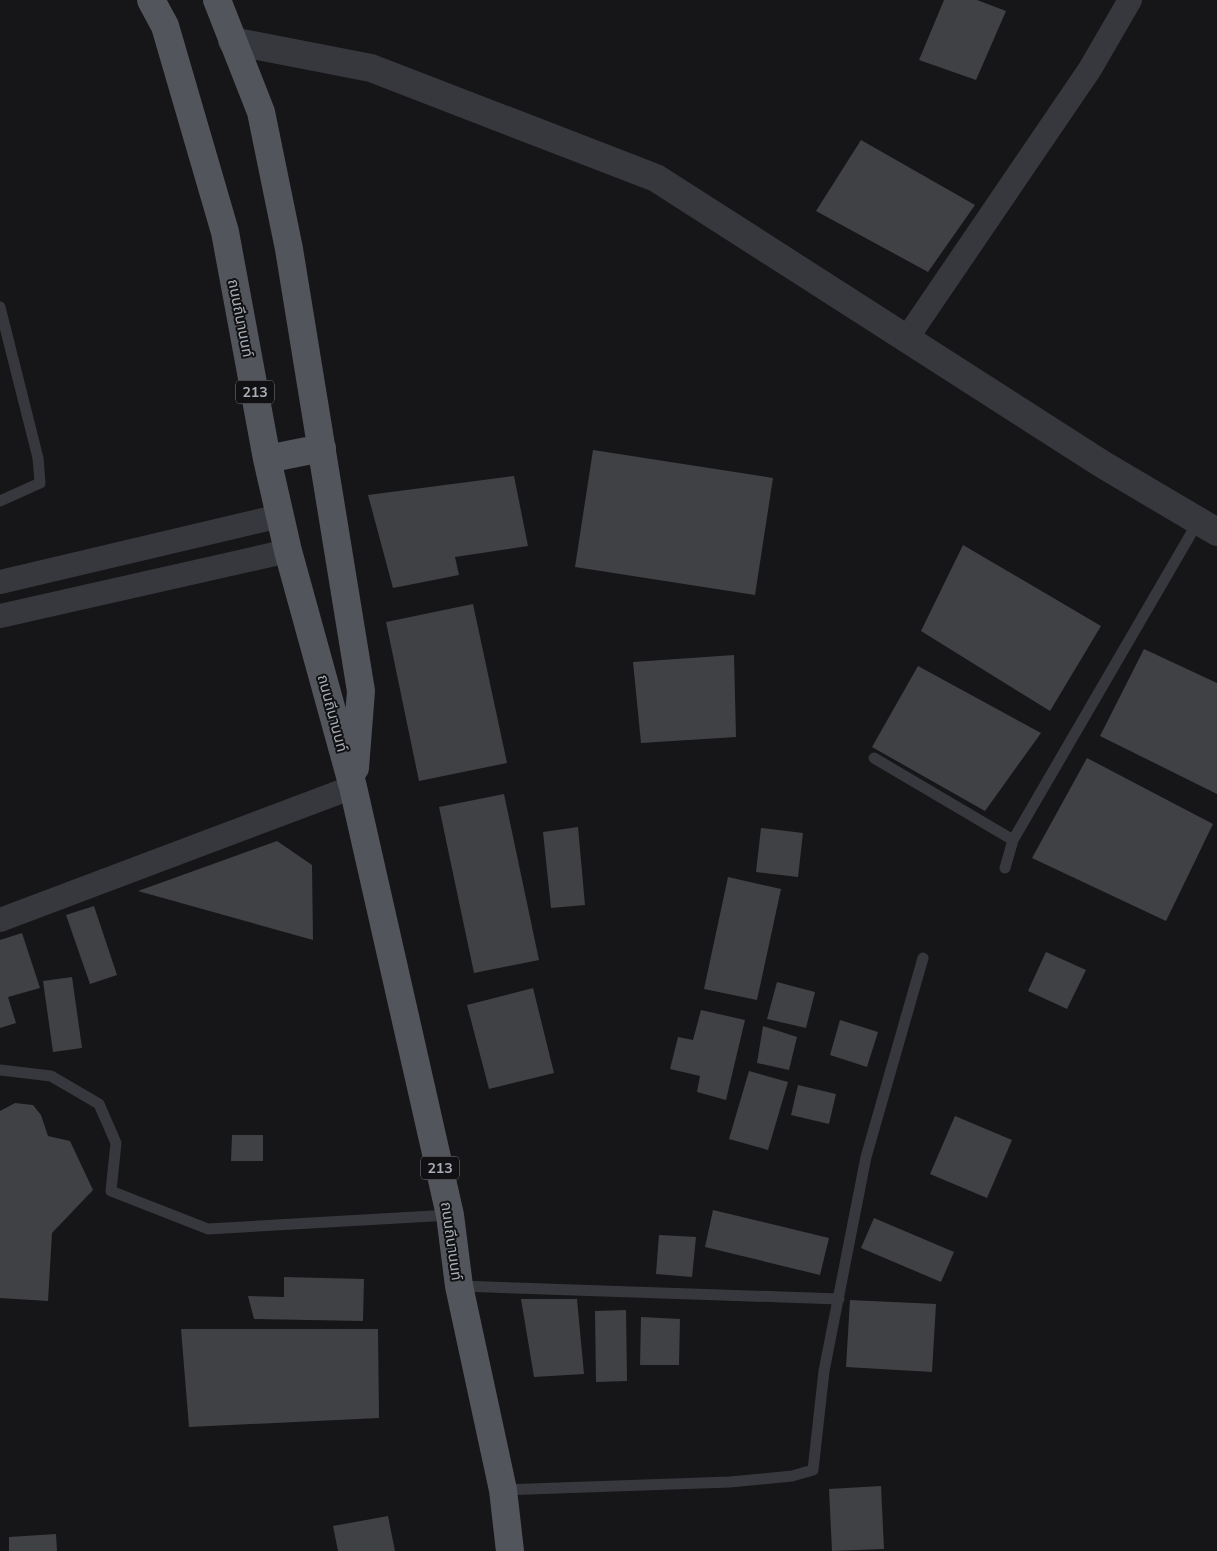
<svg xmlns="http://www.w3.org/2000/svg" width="1217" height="1551" viewBox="0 0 1217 1551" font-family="Mulish,'Noto Sans Thai',sans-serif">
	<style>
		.building { fill: #404145 }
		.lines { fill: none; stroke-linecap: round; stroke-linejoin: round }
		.service { stroke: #37383d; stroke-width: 11 }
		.minor { stroke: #37383d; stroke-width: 24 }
		.tertiary { stroke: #37383d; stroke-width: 28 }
		.primary { stroke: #53555c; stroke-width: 28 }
		.labels { text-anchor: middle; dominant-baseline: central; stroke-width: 4; stroke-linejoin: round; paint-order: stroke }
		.shield { fill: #111113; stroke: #7b7e86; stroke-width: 1 }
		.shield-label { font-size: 14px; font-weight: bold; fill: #a8adb8 }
		.street-label { font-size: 15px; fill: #a8adb8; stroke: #111113 }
	</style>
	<rect width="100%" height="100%" fill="#161618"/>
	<path class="building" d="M944,0H977L1006,11L976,80L919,60Z
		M861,140L975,205L928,272L816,211Z
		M593,450L773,478L755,595L575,567Z
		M514,476L528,546L455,557L459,575L393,588L368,495Z
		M963,545L1101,626L1050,711L921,631Z
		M473,604L507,763L419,781L386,622Z
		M1144,649L1217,683V794L1100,736Z
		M734,655L736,737L641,743L633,662Z
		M918,666L1041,733L985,811L872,747Z
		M1087,758L1213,824L1166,921L1032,858Z
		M504,794L539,960L474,973L439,807Z
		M578,827L585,905L551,908L543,832Z
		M761,828L803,833L798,877L756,872Z
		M277,841L312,865L313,940L138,891Z
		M728,877L781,889L757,1000L704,989Z
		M94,906L117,975L90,984L66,915Z
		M22,933L40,988L8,997L16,1023L0,1028V940Z
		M1046,952L1086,970L1067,1009L1028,991Z
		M72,977L82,1048L53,1052L43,981Z
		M777,982L815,992L806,1028L767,1019Z
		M533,988L554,1073L489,1089L467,1005Z
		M701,1010L745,1020L726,1100L697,1092L700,1076L670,1069L678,1037L693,1040Z
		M840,1020L878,1032L867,1067L830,1055Z
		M763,1026L797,1037L789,1070L757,1063Z
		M749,1071L788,1082L768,1150L729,1139Z
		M798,1085L836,1094L829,1124L791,1115Z
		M15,1103L33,1105L41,1115L48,1136L70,1141L93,1190L52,1233L48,1301L0,1298V1111Z
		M955,1116L1012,1140L987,1198L930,1174Z
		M232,1135H263V1161H231Z
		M713,1210L829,1238L820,1275L705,1247Z
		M874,1218L954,1252L941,1282L861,1248Z
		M659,1235L696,1237L692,1277L656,1274Z
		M284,1277L364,1279L363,1321L254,1319L248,1296L284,1297Z
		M521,1299H577L584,1374L534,1377Z
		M850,1300L936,1304L932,1372L846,1367Z
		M626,1310L627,1381L596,1382L595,1311Z
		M641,1317L680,1319L679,1365H640Z
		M181,1329H378L379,1418L189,1427Z
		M881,1486L884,1549L832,1551L829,1489Z
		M388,1516L395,1551H338L333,1526Z
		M56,1534L57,1551H9V1537Z"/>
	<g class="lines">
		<path class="service" d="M0,307L38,458L40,483L0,501
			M874,758L1013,840
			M1005,868L1013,840L1199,520
			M0,1070L51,1076L99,1104L116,1143L111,1191L208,1229L450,1215
			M459,1286L839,1299
			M503,1490L730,1482L792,1476L813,1470L824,1371L866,1157L923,958"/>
		<path class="minor" d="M907,338L1090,69L1130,0
			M0,582L280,516
			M0,616L288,551
			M0,920L353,787"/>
		<path class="tertiary" d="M232,41L371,68L656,178L1102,464L1217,532"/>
		<path class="primary" d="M151,0L165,26L225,232L267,459L288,551L353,787L450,1215L459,1286L503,1490L510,1551
			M217,0L261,112L289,249L361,691L355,768
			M267,459L322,448"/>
	</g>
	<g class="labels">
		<g class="shield">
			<rect x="236" y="380.5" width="38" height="23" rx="4"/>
			<rect x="421" y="1156.5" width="38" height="23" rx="4"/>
		</g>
		<g class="shield-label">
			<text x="255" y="392">213</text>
			<text x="440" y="1168">213</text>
		</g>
		<g class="street-label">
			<text transform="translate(241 318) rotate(79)">ถนนถีนานนท์</text>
			<text transform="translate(333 713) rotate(75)">ถนนถีนานนท์</text>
			<text transform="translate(452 1241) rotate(82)">ถนนถีนานนท์</text>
		</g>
	</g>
</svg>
